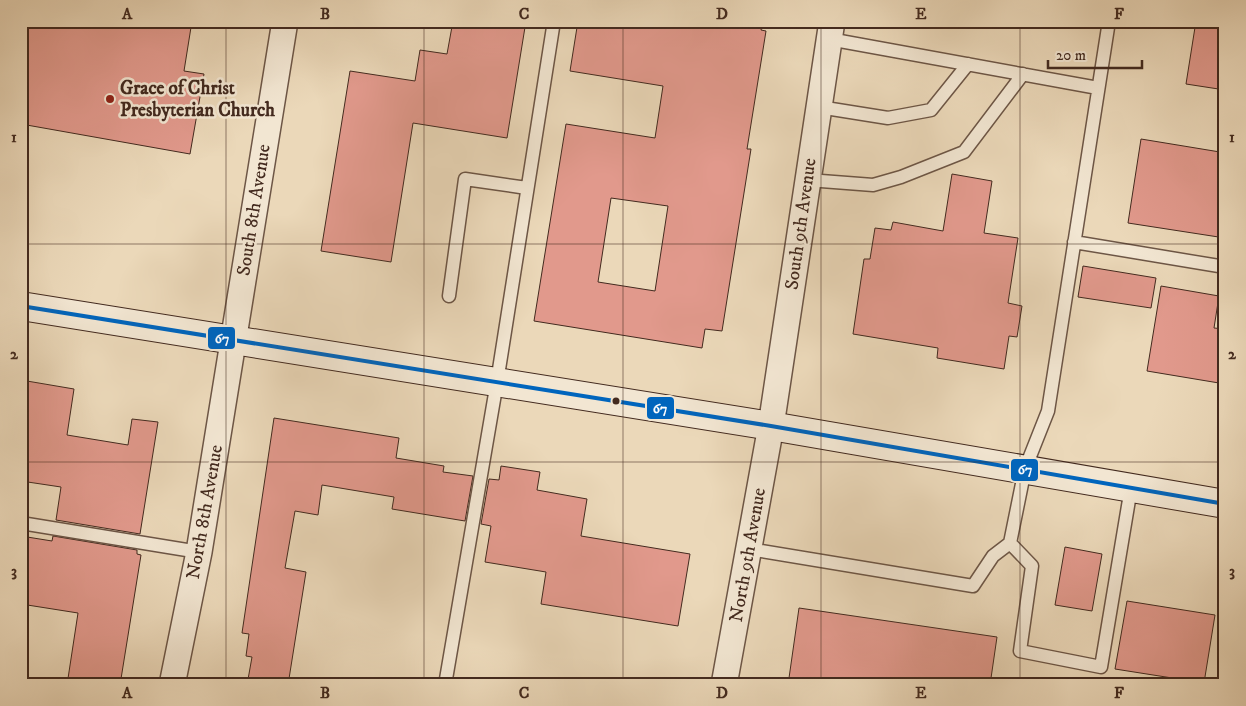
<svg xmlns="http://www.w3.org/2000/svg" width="1246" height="706" viewBox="0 0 1246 706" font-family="'IM FELL DW Pica',serif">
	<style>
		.building { fill: #e1998c; stroke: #432a1f; fill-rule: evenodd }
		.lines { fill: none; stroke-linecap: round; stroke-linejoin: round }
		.service-casing { stroke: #6d5646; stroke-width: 15 }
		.minor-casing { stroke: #6d5646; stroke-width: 28 }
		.secondary-casing { stroke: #432a1f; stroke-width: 30 }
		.service { stroke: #f2e6d2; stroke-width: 12 }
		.minor { stroke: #f2e6d2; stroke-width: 25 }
		.secondary { stroke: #f2e6d2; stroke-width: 28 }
		.bus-1-casing { stroke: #f2e6d2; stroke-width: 8 }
		.bus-1 { stroke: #0065bd; stroke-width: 4 }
		.grid { fill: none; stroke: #432a1f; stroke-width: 1; stroke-opacity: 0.55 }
		.poi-dot { fill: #8f2418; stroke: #f2e6d2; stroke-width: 2 }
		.bus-dot { fill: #432a1f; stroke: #f2e6d2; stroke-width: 2 }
		.labels { text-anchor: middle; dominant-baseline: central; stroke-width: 5; stroke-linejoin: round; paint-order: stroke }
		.poi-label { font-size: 19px; font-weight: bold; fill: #432a1f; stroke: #f2e6d2; text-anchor: start }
		.street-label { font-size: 19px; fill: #432a1f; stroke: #f2e6d2 }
		.line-badge { stroke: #f2e6d2; stroke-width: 2 }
		.badge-label { font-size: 14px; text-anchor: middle; font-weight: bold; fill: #fff }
		.neatline { fill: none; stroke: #432a1f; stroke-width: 2 }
		.grid-label { font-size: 16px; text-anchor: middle; font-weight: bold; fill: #432a1f }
	</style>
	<rect width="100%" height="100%" fill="#ebd8b9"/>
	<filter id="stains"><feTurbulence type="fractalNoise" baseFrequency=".004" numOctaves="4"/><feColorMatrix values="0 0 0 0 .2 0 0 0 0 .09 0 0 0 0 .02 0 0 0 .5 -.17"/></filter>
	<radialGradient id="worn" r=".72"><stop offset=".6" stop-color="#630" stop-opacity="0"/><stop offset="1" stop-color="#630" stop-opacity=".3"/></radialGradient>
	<path class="building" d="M21,21H192L184,71L204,74L190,154L21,124Z
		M453,21H526L507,138L413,123L391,262L321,251L350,71L415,81L420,50L447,54Z
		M578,21H763L761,30L766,31L747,149H751L722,331L705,329L702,348L534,321L566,124L655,138L663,86L570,71ZM611,198L668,206L655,291L598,282Z
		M1196,21L1225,24V90L1186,84Z
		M1141,139L1220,152L1218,159L1225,160V238L1128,223Z
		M952,174L992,181L984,233L1018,238L1008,303L1022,306L1017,337L1009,336L1004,369L937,358L938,348L853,334L864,259H870L875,228L891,230L893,222L943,231Z
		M1083,266L1156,278L1151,308L1078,297Z
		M1161,286L1219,296L1214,328L1225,329V384L1147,371Z
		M21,380L74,389L67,435L128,445L132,419L158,422L140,534L56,520L61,487L21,481Z
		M274,418L399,438L396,458L444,466L443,472L473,476L465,521L392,509L394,497L322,485L318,515L295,511L285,568L306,572L288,685H247L252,657L246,656L249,634L242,633Z
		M501,466L540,472L537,490L587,499L581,536L690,554L678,626L541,604L546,572L485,562L491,526L481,524L489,479L499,480Z
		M21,536L52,541L53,536L137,550V554L141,555L120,685H67L78,613L21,604Z
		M1065,547L1102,554L1092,611L1055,605Z
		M1127,601L1215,615L1204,683L1115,669Z
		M799,608L997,637L990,685H788Z"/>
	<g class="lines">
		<defs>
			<path id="service" d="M829,39L1098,88
				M819,107L888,118L931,110L968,64
				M808,180L873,185L901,177L964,152L1023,74
				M1074,242L1225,267
				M449,296L465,179L527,188
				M21,523L199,552
				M1010,543L1032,566L1020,651L1101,667L1131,488
				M749,549L973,586L993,556L1010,543L1025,469L1048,411L1109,21
				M445,685L497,382L554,21"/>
			<path id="minor" d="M172,685L199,552L285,21
				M724,685L771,426L832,21"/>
			<path id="secondary" d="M21,306L771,426L1225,504"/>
		</defs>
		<use href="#service" class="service-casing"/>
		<use href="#minor" class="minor-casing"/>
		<use href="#secondary" class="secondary-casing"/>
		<use href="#service" class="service"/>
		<use href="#minor" class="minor"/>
		<use href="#secondary" class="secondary"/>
		<defs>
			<path id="bus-1" d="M21,306L771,426L1225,504"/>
		</defs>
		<use href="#bus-1" class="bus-1-casing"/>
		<use href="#bus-1" class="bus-1"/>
	</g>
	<path class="grid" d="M226,21V685M424,21V685M623,21V685M821,21V685M1020,21V685M21,244H1225M21,462H1225"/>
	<circle class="poi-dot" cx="110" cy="99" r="5"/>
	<circle class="bus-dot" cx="616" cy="401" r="4.5"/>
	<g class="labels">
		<g class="poi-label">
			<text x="120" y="88">Grace of Christ<tspan x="120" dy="22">Presbyterian Church</tspan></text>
		</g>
		<g class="street-label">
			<text transform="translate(254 210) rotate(-81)">South 8th Avenue</text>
			<text transform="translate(801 224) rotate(-82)">South 9th Avenue</text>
			<text transform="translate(205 512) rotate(-80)">North 8th Avenue</text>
			<text transform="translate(748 555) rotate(-80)">North 9th Avenue</text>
		</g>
	</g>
	<g class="line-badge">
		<rect x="207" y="326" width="29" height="24" rx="5" fill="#0065bd"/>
		<rect x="646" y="396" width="29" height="24" rx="5" fill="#0065bd"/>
		<rect x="1010" y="458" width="29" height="24" rx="5" fill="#0065bd"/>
	</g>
	<g class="badge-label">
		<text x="222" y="343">67</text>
		<text x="660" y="413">67</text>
		<text x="1025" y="474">67</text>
	</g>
	<rect width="1246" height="706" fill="none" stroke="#ebd8b9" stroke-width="55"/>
	<path d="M1048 60v8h94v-8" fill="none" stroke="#432a1f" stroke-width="2.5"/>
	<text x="1056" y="60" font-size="15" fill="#432a1f" stroke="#f2e6d2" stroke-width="4" paint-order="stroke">20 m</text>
	<rect x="28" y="28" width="1190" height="650" class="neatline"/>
	<g class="grid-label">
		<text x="127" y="19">A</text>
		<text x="325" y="19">B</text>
		<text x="524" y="19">C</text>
		<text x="722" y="19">D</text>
		<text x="921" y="19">E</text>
		<text x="1119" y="19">F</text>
		<text x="14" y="142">1</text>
		<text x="1232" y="142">1</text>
		<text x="14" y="359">2</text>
		<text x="1232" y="359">2</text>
		<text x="14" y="576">3</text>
		<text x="1232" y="576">3</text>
		<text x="127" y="698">A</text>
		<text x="325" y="698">B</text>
		<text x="524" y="698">C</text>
		<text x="722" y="698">D</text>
		<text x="921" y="698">E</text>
		<text x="1119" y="698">F</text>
	</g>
	<rect width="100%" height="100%" filter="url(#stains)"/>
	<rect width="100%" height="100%" fill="url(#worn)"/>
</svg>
